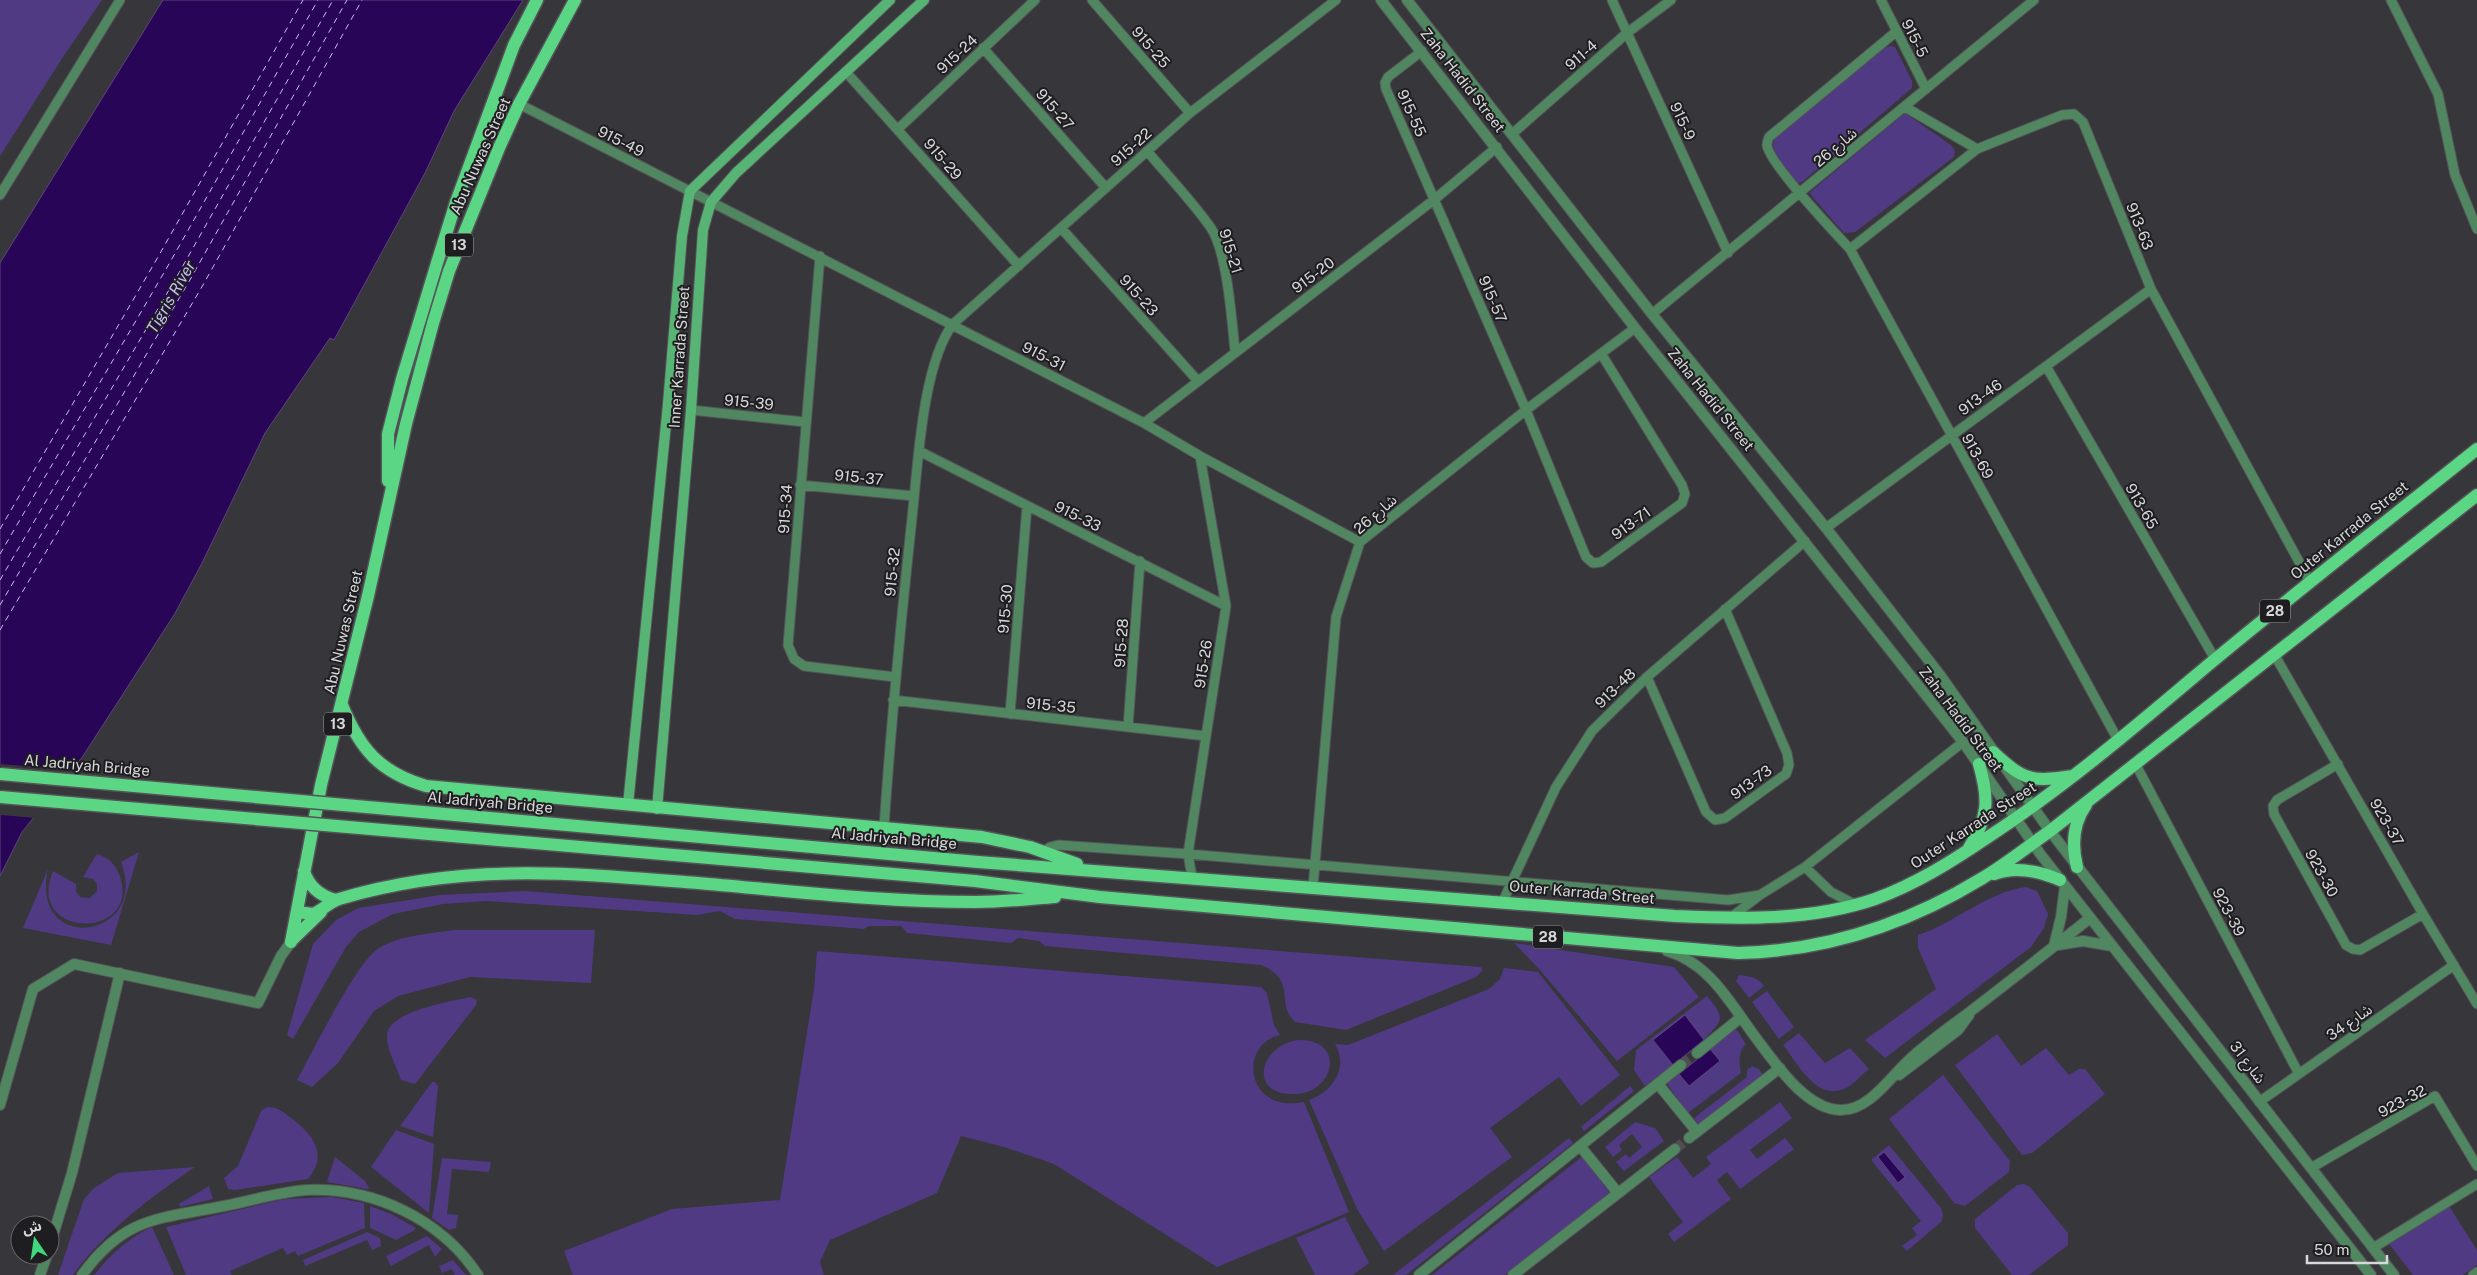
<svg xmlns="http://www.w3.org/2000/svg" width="2477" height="1275" viewBox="0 0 2477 1275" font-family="'Public Sans','Noto Sans Arabic',sans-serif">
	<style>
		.green { fill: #503a83 }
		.water { fill: #280556; stroke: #5d447e }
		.pier { fill: #37363b }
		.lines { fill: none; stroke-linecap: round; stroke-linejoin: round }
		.ferry { stroke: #cabbff; stroke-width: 1; stroke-dasharray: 6 5; stroke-linecap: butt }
		.tertiary-tunnel { stroke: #4f4e53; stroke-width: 10; stroke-dasharray: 10 5; stroke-linecap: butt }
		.minor-casing { stroke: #545358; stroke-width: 11 }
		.tertiary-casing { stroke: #545358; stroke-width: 12 }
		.secondary-casing { stroke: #545358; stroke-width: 12 }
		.primary-casing { stroke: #545358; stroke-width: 15 }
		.minor { stroke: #508760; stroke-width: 9 }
		.tertiary { stroke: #508760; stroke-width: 10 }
		.secondary { stroke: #57b475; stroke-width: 10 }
		.primary { stroke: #5ad685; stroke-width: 12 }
		.primary-bridge-casing { stroke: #545358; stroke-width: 15; stroke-linecap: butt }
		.primary-bridge { stroke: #5ad685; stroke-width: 12 }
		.labels { text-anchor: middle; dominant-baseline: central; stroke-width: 4; stroke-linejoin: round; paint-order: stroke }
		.shield { fill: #1e1e20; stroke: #a0a0a3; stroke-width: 1 }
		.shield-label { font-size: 14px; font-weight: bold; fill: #d8d8db }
		.street-label { font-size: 15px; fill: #d8d8db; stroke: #1e1e20 }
		.water-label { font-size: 16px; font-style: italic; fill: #cabbff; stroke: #1e1e20 }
	</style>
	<rect width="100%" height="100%" fill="#37363b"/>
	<path class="green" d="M0,0H102L63,57L0,156Z
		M1890,46L1895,47L1912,81V88L1802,182L1797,183C1788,171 1767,154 1775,138L1883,49Z
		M1905,113L1951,145L1955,151L1954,157L1855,232L1844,233L1809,193Z
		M139,852L111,945L23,928L48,869C29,957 151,939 121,862Z
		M97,854C110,858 118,867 121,880C137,940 25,939 53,871L76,884V891L80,897L90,898L97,891V884L93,879L83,877Z
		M2026,887L2037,891L2048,914L2044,928L2031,947L1885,1058L1865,1040L1936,989L1918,948V935C1955,923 1987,892 2026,887Z
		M526,891L1481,967L1483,970L1476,977L1346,1030L1295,1022C1275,1004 1298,980 1261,965L1045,946L1039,941L1018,938L1011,943L907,933L901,926H869L864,929L735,919L720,911L697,915L486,901L443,904L393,914L359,932L346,947L293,1039L287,1035L313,944L336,920L358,908L440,895Z
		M453,930H595L591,983L470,977L398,996L374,1011L338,1063L312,1087L297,1080C312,1053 357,961 379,948C401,935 428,934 453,930Z
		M1514,943L1674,967L1699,997L1617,1061L1539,969Z
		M817,951L1261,987L1267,993L1274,1025L1280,1035C1238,1044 1245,1114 1304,1102L1349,1212L1217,1267L1054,1164L1004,1147L961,1136L937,1193L830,1240L820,1262L824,1275H573L564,1251L672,1209L780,1200L814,989Z
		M1504,968L1538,972L1620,1075L1581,1106L1559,1077L1490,1128L1512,1157L1384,1251L1357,1209L1309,1100C1333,1092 1349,1067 1335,1044L1348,1045L1489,989L1500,979Z
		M1739,975C1749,976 1758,977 1764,986L1749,998L1736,981Z
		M1767,991L1794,1027L1779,1039L1752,1002Z
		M1707,996C1726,1019 1723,1019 1704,1040L1685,1016L1653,1040L1673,1065L1645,1086L1634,1070L1636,1050Z
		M470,997L477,1000L476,1005L415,1084L401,1080C397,1067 386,1049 387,1036C387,1011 450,1002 470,997Z
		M1736,1029L1746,1044C1738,1051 1739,1063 1741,1073L1688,1113L1667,1084L1679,1074L1689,1085L1720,1061L1710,1049Z
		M1799,1033L1825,1063L1850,1048L1869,1069C1861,1075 1851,1088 1841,1090C1814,1098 1797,1062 1783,1045Z
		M1997,1034L2021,1066L2046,1048L2069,1075L2079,1069H2085L2105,1094L2032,1153L2022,1155L1955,1065Z
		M1297,1040C1348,1038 1335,1096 1291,1094C1249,1093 1259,1047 1297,1040Z
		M1752,1066L1759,1069L1764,1076L1698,1124L1694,1118L1747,1077V1070Z
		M1943,1075L2010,1161L2009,1172L1965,1206L1954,1203L1889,1119Z
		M432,1082H435L438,1086L433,1137L400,1126Z
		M1630,1086L1634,1091L1584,1131L1581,1127Z
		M1780,1102L1792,1118L1750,1150L1757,1159L1785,1138L1794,1149L1740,1189L1727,1172L1717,1180L1731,1199L1674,1242L1668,1234L1683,1222L1649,1177L1677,1157L1693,1178L1711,1164L1706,1157Z
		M267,1107C279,1107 284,1113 294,1120C314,1136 328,1155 308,1179L235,1190L228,1189L224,1178L238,1166L261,1111Z
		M1635,1122L1655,1128L1664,1141L1624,1171L1616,1162L1626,1154L1629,1158L1642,1147L1632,1134L1619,1145L1622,1150L1613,1157L1605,1147Z
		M396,1130L434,1144L429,1213L371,1167Z
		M1569,1138L1573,1143L1406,1275H1393Z
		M1889,1145L1941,1208L1943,1216L1941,1222L1907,1251L1902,1246L1917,1235L1912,1228L1921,1221L1871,1160Z
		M1583,1156L1610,1193L1505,1275H1432Z
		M335,1157L365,1181L369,1188L367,1189L327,1182Z
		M442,1158L491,1162L489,1172L452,1169L447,1214L458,1215L456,1228L449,1230L432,1218Z
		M195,1167C151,1197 104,1232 73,1275H58L84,1199L94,1188L118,1173Z
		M2024,1184L2030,1187L2068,1233V1245L2029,1275H2012L1975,1228V1219L2017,1185Z
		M209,1186L213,1199L180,1207L179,1204Z
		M332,1197L364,1203L365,1228L298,1256L295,1251L287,1255L283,1248L230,1271L232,1275H186L166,1227L285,1199Z
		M370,1206L391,1214L416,1228L413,1231L396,1240L370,1228Z
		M2449,1206L2477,1250V1265L2463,1275H2413L2387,1241Z
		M1345,1217L1369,1263L1353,1275H1315L1296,1238Z
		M152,1227L174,1275H94C110,1255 128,1238 152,1227Z
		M367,1232L380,1238L381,1246L372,1250L367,1240L305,1266L303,1260Z
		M427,1236L442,1249L435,1257L429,1245L391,1266L386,1256Z
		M453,1260L466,1275H455L452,1269L442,1273L439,1266Z"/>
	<path class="water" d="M163,0H523L454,111L425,173L334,340L330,338L265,433L201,565L174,615L83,756L22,832L0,876V263Z
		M1685,1015L1704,1040L1673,1065L1653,1040Z
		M1710,1049L1720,1061L1689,1086L1679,1074Z
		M1884,1152L1905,1177L1898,1183L1878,1157Z"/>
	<path class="pier" d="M0,764L75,770L37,818L0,815Z"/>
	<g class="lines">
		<path class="ferry" d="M0,529L158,257L303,0
			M0,554L169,264L318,0
			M0,580L180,271L333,0
			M0,605L191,278L347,0
			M0,630L203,285L362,0"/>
		<path class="tertiary-tunnel" d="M1681,1065L1697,1053
			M1675,1149L1689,1138"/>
		<defs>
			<path id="minor" d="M1092,0L1190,113
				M1612,0L1728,253
				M1881,0L1926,89
				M2391,0L2438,94L2455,175L2477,229
				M1897,31L1769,137C1768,140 1767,142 1767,145C1768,162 1835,233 1850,249L2118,740
				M983,48L1106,188
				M1422,51L1388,77L1385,83L1386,89L1526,410L1586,557L1593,563L1601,562L1682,503L1685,494L1682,485L1602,355
				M846,72L1019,266
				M519,104L1144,423L1200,456L1360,542
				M1905,107L1977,149
				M898,129L1035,0
				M1512,134L1627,33L1671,0
				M1147,151C1168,176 1192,201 1211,228C1227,252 1232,321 1235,351
				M0,195L120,0
				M1061,228L1197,380
				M1850,249L1977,149L2062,115L2074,114L2083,122L2151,289L2310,582
				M820,256L788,645L794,659L804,666L895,677
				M1652,314L2034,0
				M2046,366L2215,659
				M691,410L805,422
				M1144,423L1435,199L1497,147
				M919,451L1226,606
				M800,485L914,496
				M1826,528L2151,289
				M2274,654L2423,914L2477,1004
				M1647,677L1706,812L1715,820L1725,818L1786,774L1789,765L1787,753L1725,609
				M893,700L1206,736
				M1010,714L1027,506
				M1128,727L1140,561
				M2135,763L2299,1074
				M2338,764L2277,800L2273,806L2274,814L2346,945L2353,949L2360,950L2423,914
				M884,827C891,724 901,621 912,518C918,466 922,365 953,324L1190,113L1336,0
				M1044,852L1050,847L1058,845L1188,854L1728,900L1760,895
				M1805,867L1831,892L1856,905
				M1192,877L1188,854L1226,606L1200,456
				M1313,887L1336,617L1360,542L1526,410L1635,328
				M1503,901L1556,787L1592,731L1647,677L1805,541
				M1730,918L1760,895L1805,867L1963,742
				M2259,1102L2454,965
				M2311,1168L2435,1096L2477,1166
				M2373,1248L2477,1184
				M2473,1275L2477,1272"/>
			<path id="tertiary" d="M1381,0L1635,328L1963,742L2041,855L2371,1275
				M1407,0L1652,314L1826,528L1940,675L2050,831L2394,1275
				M2058,945L2083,941L2112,946
				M2054,946L2061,917L2065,886
				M1667,951C1712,964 1732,1007 1759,1042C1777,1066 1807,1109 1840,1110C1869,1111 1890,1077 1909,1060C1928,1042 1950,1027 1971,1011C2011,980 2051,949 2090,918
				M1697,1053L1740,1018
				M1899,1075L1958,1030L1969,1015
				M1658,1084L1697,1132
				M0,1105L33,989L74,964L258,1003L281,956L291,942
				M1689,1138L1780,1068
				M1580,1146L1618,1193
				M50,1245L72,1173L120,973
				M40,1275L47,1255
				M82,1275C125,1216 159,1219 224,1206C251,1201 278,1192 306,1190C373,1187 441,1219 478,1275
				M1419,1275L1681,1065
				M1513,1275L1675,1149"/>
			<path id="secondary" d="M628,805L668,404L682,236L690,191L890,0
				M657,809L691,410L703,230L711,202L736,173L924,0"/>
			<path id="primary" d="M388,481V434L402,379L437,263L456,202L514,45L537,0
				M342,705C360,749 379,772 426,786L982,837L1030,847L1077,864
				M1993,752C2024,781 2032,782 2073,776
				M1969,848C1989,816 1989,799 1979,764
				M978,862L1675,916C1741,919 1811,921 1875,899C1916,884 1951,862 1988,837C2066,786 2136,726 2207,666C2296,592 2387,521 2477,449
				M2077,867C2072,846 2073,823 2086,805
				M304,871C309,887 320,896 336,900
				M1994,874C2016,866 2039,871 2060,880
				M975,881L1100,897L1738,953C1824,951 1907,924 1981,879C2005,865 2027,847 2050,831L2477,495
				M297,912L313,914C322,911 329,902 339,899C462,862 573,873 698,883C790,891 883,902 976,902C1003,902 1029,899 1055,897
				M292,940L321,912
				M291,942L321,785L368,596L406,424L433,323L449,271L499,148L519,104L575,0"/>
		</defs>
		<use href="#minor" class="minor-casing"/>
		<use href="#tertiary" class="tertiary-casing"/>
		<use href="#secondary" class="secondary-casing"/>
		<use href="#primary" class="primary-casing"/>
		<use href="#minor" class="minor"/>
		<use href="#tertiary" class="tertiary"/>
		<use href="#secondary" class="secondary"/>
		<use href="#primary" class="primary"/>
		<defs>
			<path id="primary-bridge" d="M0,774L978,862
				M0,797L975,881"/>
		</defs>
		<use href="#primary-bridge" class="primary-bridge-casing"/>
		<use href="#primary-bridge" class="primary-bridge"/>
	</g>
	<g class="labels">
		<g class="shield">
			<rect x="445" y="233.5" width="28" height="23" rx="4"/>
			<rect x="2260" y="599.5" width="30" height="23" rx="4"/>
			<rect x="324" y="712.5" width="28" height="23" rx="4"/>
			<rect x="1533" y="925.5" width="30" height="23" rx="4"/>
		</g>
		<g class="shield-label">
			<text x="459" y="245">13</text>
			<text x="2275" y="611">28</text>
			<text x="338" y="724">13</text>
			<text x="1548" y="937">28</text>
		</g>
		<g class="street-label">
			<text transform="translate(1915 38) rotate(63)">915-5</text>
			<text transform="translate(1151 47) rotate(49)">915-25</text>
			<text transform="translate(957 54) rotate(-43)">915-24</text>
			<text transform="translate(1581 55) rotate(-41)">911-4</text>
			<text transform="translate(1463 80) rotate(52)">Zaha Hadid Street</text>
			<text transform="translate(1055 109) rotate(49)">915-27</text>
			<text transform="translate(1412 113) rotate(66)">915-55</text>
			<text transform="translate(1683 121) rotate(65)">915-9</text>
			<text transform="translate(621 141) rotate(27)">915-49</text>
			<text transform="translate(1131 147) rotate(-42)">915-22</text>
			<text transform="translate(1835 147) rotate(-40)">شارع 26</text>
			<text transform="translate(480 156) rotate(-66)">Abu Nuwas Street</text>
			<text transform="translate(943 159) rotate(49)">915-29</text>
			<text transform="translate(2140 226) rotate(68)">913-63</text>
			<text transform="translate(1231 251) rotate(73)">915-21</text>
			<text transform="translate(1313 275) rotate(-37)">915-20</text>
			<text transform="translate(1139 295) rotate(48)">915-23</text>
			<text transform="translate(1493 299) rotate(67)">915-57</text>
			<text transform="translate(1044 356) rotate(27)">915-31</text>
			<text transform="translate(679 357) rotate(-86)">Inner Karrada Street</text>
			<text transform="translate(1980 397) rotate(-36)">913-46</text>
			<text transform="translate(1711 399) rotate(51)">Zaha Hadid Street</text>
			<text transform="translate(749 402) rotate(6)">915-39</text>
			<text transform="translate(1978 456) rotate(61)">913-69</text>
			<text transform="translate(859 477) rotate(6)">915-37</text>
			<text transform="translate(2142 506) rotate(60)">913-65</text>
			<text transform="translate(785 509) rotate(-86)">915-34</text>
			<text transform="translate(1375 514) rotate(-41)">شارع 26</text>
			<text transform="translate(1078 516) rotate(26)">915-33</text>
			<text transform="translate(1631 523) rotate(-36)">913-71</text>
			<text transform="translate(2349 530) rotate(-39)">Outer Karrada Street</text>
			<text transform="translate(892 572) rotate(-84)">915-32</text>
			<text transform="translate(1005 609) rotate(-85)">915-30</text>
			<text transform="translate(343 632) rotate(-77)">Abu Nuwas Street</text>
			<text transform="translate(1121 643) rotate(-86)">915-28</text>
			<text transform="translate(1203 664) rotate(-81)">915-26</text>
			<text transform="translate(1615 688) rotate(-44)">913-48</text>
			<text transform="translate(1051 705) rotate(6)">915-35</text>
			<text transform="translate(1961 719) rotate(53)">Zaha Hadid Street</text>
			<text transform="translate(87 765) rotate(5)">Al Jadriyah Bridge</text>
			<text transform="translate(1751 782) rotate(-36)">913-73</text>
			<text transform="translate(490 802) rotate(5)">Al Jadriyah Bridge</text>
			<text transform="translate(2387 822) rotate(60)">923-37</text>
			<text transform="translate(1973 825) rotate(-33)">Outer Karrada Street</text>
			<text transform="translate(894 838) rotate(5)">Al Jadriyah Bridge</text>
			<text transform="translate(2322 873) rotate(61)">923-30</text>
			<text transform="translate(1582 892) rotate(5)">Outer Karrada Street</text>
			<text transform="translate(2229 912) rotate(62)">923-39</text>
			<text transform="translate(2349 1022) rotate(-35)">شارع 34</text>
			<text transform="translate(2248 1062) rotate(53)">شارع 31</text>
			<text transform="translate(2402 1101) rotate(-28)">923-32</text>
		</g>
		<g class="water-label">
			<text transform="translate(171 297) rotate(-60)">Tigris River</text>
		</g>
	</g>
	<g transform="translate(35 1240) rotate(347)"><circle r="24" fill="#1e1e20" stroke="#68686b"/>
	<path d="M0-4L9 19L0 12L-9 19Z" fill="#41d77c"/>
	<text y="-8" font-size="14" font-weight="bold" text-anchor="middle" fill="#d8d8db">ش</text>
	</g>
	<path d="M2307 1255v8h80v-8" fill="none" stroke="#d8d8db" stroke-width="2.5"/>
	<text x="2314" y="1255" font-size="15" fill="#d8d8db" stroke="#1e1e20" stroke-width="4" paint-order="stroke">50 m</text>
</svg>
